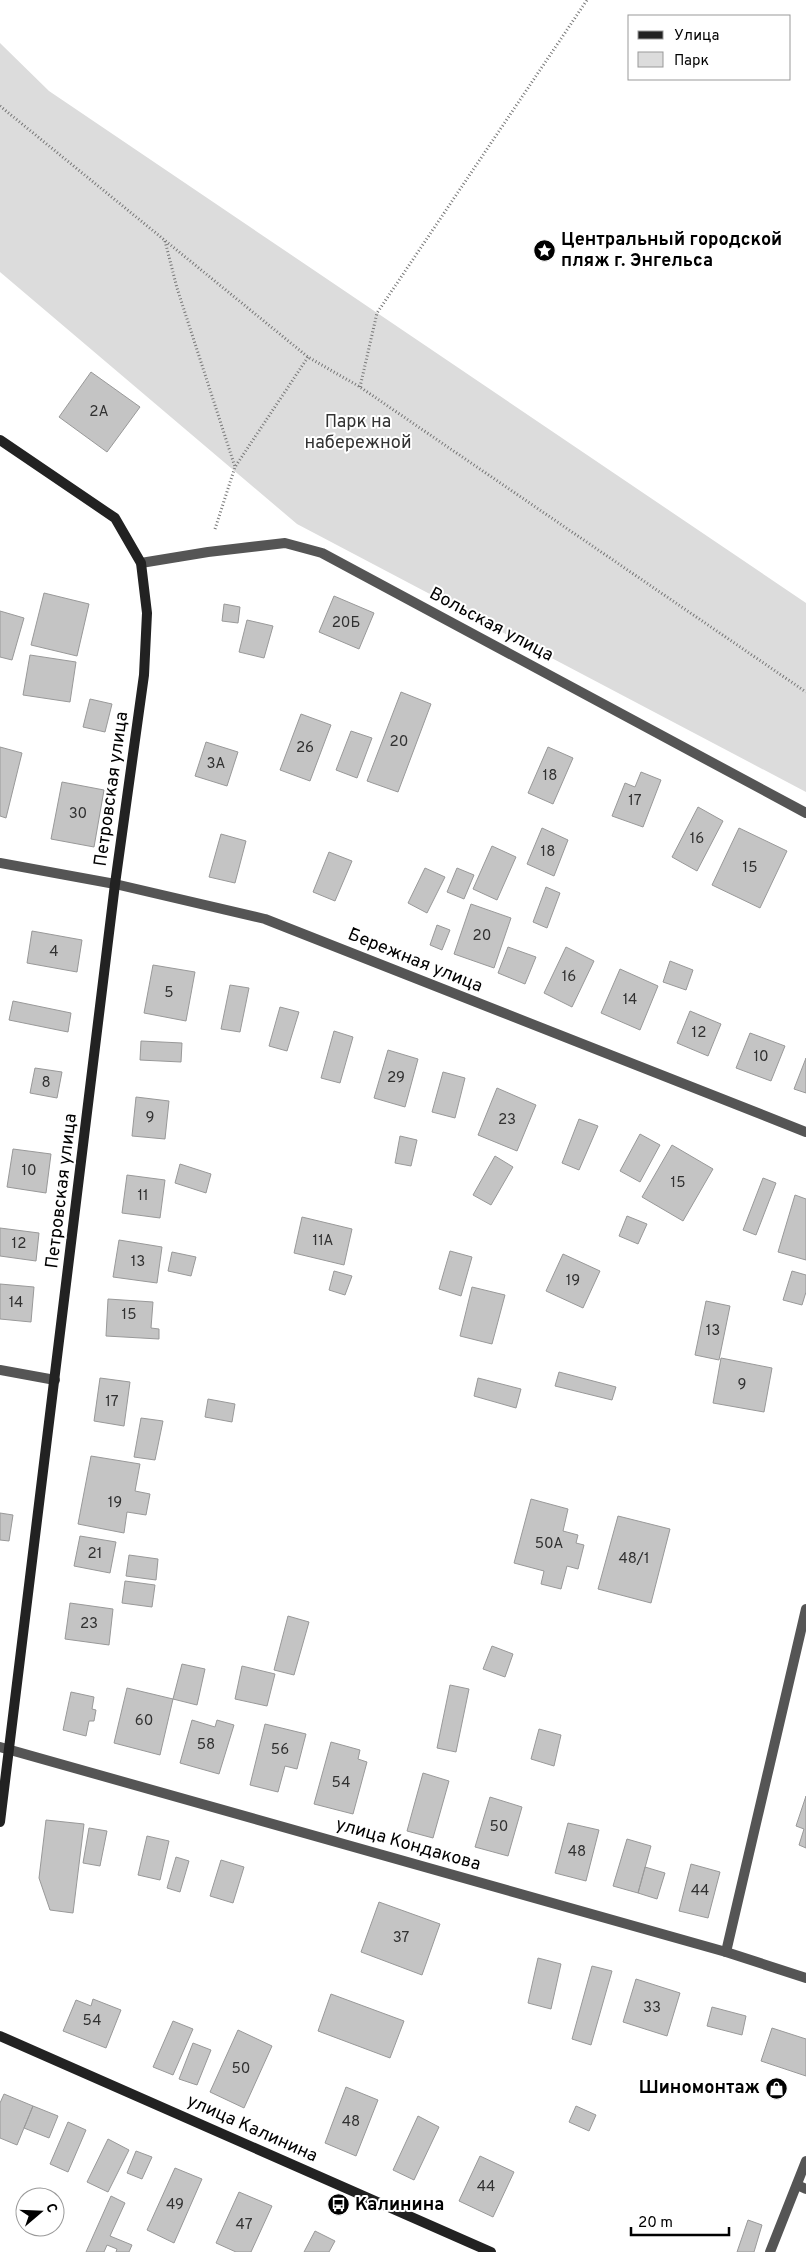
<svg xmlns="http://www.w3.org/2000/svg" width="806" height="2252" viewBox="0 0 806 2252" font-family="Overpass,sans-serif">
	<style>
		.green { fill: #dcdcdc }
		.building { fill: #c4c4c4; stroke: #999 }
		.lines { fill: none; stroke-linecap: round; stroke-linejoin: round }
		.path { stroke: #777; stroke-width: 3; stroke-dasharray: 1 2.5; stroke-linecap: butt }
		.service { stroke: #555; stroke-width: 10 }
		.minor { stroke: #555; stroke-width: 10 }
		.secondary { stroke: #222; stroke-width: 10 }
		.labels { text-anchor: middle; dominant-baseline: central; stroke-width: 4; stroke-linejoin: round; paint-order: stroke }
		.number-label { font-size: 15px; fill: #313131 }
		.poi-label { font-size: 18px; font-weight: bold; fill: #000; stroke: #fff; text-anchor: start }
		.park-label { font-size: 18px; fill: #333; stroke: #fff }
		.street-label { font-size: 18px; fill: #000; stroke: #fff }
	</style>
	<rect width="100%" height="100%" fill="#fff"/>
	<path class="green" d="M0,43L49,91L806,603V792L297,524L0,272Z"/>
	<path class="building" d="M91,372L140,407L107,452L59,417Z
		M44,593L89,604L77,656L31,645Z
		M334,596L374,613L359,649L319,632Z
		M224,604L240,607L238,623L222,621Z
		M0,611L24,618L12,660L0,657Z
		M247,620L273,626L264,658L239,652Z
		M30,655L76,662L70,702L23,695Z
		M401,692L431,704L398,792L367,781Z
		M90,699L112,704L105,732L83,727Z
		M301,714L331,725L310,781L280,770Z
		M351,731L372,738L357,778L336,770Z
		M206,742L238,752L227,786L195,776Z
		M0,747L22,753L6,818L0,816Z
		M548,747L573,758L553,804L528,793Z
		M641,772L661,780L643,827L612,816L625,783L635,787Z
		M62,782L104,790L94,847L51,839Z
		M698,807L723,821L697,871L672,857Z
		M542,828L568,840L554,876L527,864Z
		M739,828L787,851L760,908L712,885Z
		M221,834L246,841L235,883L209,877Z
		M492,846L516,857L497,900L473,889Z
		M329,852L352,861L335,901L313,892Z
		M425,868L445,877L427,913L408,903Z
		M457,868L474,875L464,899L447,892Z
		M546,887L560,893L547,928L533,922Z
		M471,904L511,918L494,968L454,954Z
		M437,925L450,930L442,950L430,945Z
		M32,931L82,940L77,972L27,963Z
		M508,947L536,957L525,984L498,973Z
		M566,947L594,961L572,1007L544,993Z
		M670,961L693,970L686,990L663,982Z
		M153,965L195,972L186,1021L144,1013Z
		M620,969L658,986L640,1030L601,1013Z
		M230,985L249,988L240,1032L221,1029Z
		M13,1001L71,1013L68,1032L9,1020Z
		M280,1007L299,1012L287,1051L269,1046Z
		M690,1011L721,1024L708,1056L677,1043Z
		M334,1031L353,1037L340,1083L321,1078Z
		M750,1033L785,1046L771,1081L736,1068Z
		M141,1041L182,1043L181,1062L140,1060Z
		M388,1050L418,1059L405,1107L374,1098Z
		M806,1058V1093L794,1089Z
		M35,1068L62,1072L57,1098L30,1093Z
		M443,1072L465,1078L455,1118L432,1112Z
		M497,1088L536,1105L517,1151L478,1135Z
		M136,1097L169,1101L165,1139L132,1136Z
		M579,1119L598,1126L579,1170L562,1163Z
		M640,1134L660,1145L640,1182L620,1171Z
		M400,1136L417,1140L411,1166L395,1163Z
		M672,1145L713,1169L683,1221L642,1197Z
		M13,1149L51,1154L46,1193L7,1187Z
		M495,1156L513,1167L491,1205L473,1195Z
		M180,1164L211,1174L206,1193L175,1183Z
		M127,1175L165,1180L160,1218L122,1213Z
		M763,1178L776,1183L756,1235L743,1230Z
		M795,1195L806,1199V1260L778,1252Z
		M627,1216L647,1224L638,1244L619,1236Z
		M302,1217L352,1229L344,1265L294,1253Z
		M0,1228L39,1233L36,1261L0,1256Z
		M119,1240L162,1247L157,1283L113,1277Z
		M450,1251L472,1257L461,1296L439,1289Z
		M172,1252L196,1257L191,1276L168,1271Z
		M563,1254L600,1271L583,1308L546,1291Z
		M334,1271L352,1276L345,1295L329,1290Z
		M792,1271L806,1275V1292L802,1305L783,1300Z
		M0,1284L34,1287L31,1322L0,1319Z
		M472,1287L505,1295L492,1344L460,1336Z
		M108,1299L153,1302L151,1328L159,1329V1339L106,1336Z
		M706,1301L730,1306L719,1360L695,1355Z
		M721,1358L772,1368L764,1412L713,1403Z
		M559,1372L616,1387L612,1400L555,1386Z
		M100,1378L130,1382L124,1426L94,1421Z
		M478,1378L521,1389L516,1408L474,1396Z
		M208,1399L235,1404L232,1422L205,1417Z
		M141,1418L163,1421L155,1460L134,1457Z
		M91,1456L140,1464L135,1491L150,1494L146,1515L127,1512L124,1533L78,1524Z
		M531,1499L568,1509L563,1531L578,1535L576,1543L584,1545L578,1569L567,1566L561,1589L541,1584L544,1571L514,1563Z
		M0,1513L13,1515L9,1541L0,1540Z
		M618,1516L670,1529L651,1603L598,1589Z
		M80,1536L116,1542L110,1573L74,1566Z
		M129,1555L158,1559L156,1580L126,1576Z
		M125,1581L155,1585L152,1607L122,1603Z
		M70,1603L113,1609L109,1645L65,1639Z
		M288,1616L309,1622L294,1675L274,1670Z
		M492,1646L513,1654L505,1677L483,1669Z
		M182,1664L205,1669L197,1705L173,1699Z
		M242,1666L275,1674L267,1706L235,1699Z
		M450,1685L469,1689L456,1752L437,1748Z
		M127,1688L173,1699L160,1755L114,1743Z
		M71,1692L94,1697L92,1709L96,1710L94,1721H89L86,1736L63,1730Z
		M192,1720L215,1727L217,1720L234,1725L219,1774L180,1763Z
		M265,1724L306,1734L297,1769L285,1766L278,1792L250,1785Z
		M539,1729L561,1735L554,1766L531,1759Z
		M331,1742L360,1750L358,1759L367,1762L353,1814L314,1804Z
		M423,1773L449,1781L433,1838L407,1831Z
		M806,1796V1848L799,1845L804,1829L796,1826Z
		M490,1797L522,1807L508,1856L475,1847Z
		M46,1820L84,1824L73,1913L50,1910L39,1878Z
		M568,1823L599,1830L586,1881L555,1873Z
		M89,1828L107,1831L100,1866L83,1863Z
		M147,1836L169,1841L160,1880L138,1875Z
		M627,1839L651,1846L638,1893L613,1886Z
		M176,1857L189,1861L180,1892L167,1888Z
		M221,1860L244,1867L233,1903L210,1896Z
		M691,1864L720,1872L708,1918L679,1911Z
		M645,1867L665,1873L657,1899L638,1893Z
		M379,1902L440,1924L422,1975L361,1952Z
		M538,1958L561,1964L551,2009L528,2003Z
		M592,1966L612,1971L591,2045L572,2039Z
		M636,1979L680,1993L667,2036L623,2022Z
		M331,1994L404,2021L390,2058L318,2031Z
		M93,1999L121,2010L106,2048L63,2031L76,2000L91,2006Z
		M712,2007L746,2016L742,2035L707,2026Z
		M173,2021L193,2029L173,2075L153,2067Z
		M772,2028L806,2039V2076L761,2061Z
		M238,2030L272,2046L244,2108L210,2092Z
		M193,2043L211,2050L197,2085L179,2079Z
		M346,2087L378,2100L356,2156L325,2143Z
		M4,2094L33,2106L17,2145L0,2138V2103Z
		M33,2106L58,2116L49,2138L24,2128Z
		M576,2106L596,2115L589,2131L569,2122Z
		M418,2116L439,2127L414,2180L393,2170Z
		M68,2122L86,2130L68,2172L50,2164Z
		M108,2139L129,2150L108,2192L87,2182Z
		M136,2151L152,2157L142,2179L127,2173Z
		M480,2156L514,2172L493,2217L459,2201Z
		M175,2168L202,2179L174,2243L147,2230Z
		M239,2192L272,2206L251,2252H236L216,2243Z
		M111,2196L125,2203L110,2236L132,2245L129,2252H116L117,2249L107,2245L104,2252H86Z
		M748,2220L762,2225L754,2252H737Z
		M315,2231L335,2241L329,2252H304Z"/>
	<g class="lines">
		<path class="path" d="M0,106L308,357L360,387L806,692
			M165,241L177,288L235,467
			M360,387L377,313L587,0
			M215,529L235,467L308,357"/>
		<path class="service" d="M141,563L208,552L285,543L322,553L806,813
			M726,1952L806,1609
			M797,2185L806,2189"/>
		<path class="minor" d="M0,863L115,884L265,919L806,1132
			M0,1370L55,1380
			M0,1747L726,1952L806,1978
			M770,2252L806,2161"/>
		<path class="secondary" d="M0,440L115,518L141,563L147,613L144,675L115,884L0,1822
			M0,2036L491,2252"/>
	</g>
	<defs>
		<symbol id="sight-disc" viewBox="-11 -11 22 22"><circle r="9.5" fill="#000" stroke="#fff"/><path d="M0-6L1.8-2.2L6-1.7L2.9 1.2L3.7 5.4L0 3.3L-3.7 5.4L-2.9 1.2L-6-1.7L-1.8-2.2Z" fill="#fff"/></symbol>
		<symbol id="shop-disc" viewBox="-11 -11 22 22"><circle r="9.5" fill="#000" stroke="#fff"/><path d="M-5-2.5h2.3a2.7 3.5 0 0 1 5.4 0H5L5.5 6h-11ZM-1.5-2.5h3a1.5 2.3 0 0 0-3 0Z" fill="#fff"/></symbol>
		<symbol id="bus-disc" viewBox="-11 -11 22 22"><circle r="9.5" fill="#000" stroke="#fff"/><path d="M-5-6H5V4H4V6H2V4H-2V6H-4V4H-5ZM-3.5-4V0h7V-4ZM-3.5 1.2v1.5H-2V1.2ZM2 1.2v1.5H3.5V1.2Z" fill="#fff"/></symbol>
	</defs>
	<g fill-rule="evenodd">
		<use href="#sight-disc" x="532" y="238" width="25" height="25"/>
		<use href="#shop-disc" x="764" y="2076" width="25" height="25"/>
		<use href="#bus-disc" x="326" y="2192" width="25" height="25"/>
	</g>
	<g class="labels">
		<g class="number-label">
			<text x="99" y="412">2А</text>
			<text x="346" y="623">20Б</text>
			<text x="399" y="742">20</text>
			<text x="305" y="748">26</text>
			<text x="216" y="764">3А</text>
			<text x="550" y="776">18</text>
			<text x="635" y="801">17</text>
			<text x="78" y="814">30</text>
			<text x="697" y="839">16</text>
			<text x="548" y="852">18</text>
			<text x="750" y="868">15</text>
			<text x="482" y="936">20</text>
			<text x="54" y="952">4</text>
			<text x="569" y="977">16</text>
			<text x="169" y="993">5</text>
			<text x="630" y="1000">14</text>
			<text x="699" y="1033">12</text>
			<text x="761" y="1057">10</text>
			<text x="396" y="1078">29</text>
			<text x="46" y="1083">8</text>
			<text x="150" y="1118">9</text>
			<text x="507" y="1120">23</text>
			<text x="29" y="1171">10</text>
			<text x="678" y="1183">15</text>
			<text x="143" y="1196">11</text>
			<text x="323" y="1241">11А</text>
			<text x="19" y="1244">12</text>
			<text x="138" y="1262">13</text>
			<text x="573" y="1281">19</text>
			<text x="16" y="1303">14</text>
			<text x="129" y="1315">15</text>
			<text x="713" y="1331">13</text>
			<text x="742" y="1385">9</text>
			<text x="112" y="1402">17</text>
			<text x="115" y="1503">19</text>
			<text x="549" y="1544">50А</text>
			<text x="95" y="1554">21</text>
			<text x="634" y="1559">48/1</text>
			<text x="89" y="1624">23</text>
			<text x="144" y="1721">60</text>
			<text x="206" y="1745">58</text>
			<text x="280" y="1750">56</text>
			<text x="341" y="1783">54</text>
			<text x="499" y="1827">50</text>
			<text x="577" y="1852">48</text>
			<text x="700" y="1891">44</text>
			<text x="401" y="1938">37</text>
			<text x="652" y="2008">33</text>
			<text x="92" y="2021">54</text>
			<text x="241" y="2069">50</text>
			<text x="351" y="2122">48</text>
			<text x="486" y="2187">44</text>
			<text x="175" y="2205">49</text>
			<text x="244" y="2225">47</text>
		</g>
		<g class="poi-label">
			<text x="561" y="240">Центральный городской<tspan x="561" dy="21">пляж г. Энгельса</tspan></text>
			<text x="760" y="2088" text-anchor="end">Шиномонтаж</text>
			<text x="355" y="2205">Калинина</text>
		</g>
		<g class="park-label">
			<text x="358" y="422">Парк на<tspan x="358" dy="21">набережной</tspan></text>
		</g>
		<g class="street-label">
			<text transform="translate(491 625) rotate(28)">Вольская улица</text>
			<text transform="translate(112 789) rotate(-82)">Петровская улица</text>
			<text transform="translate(415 961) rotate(22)">Бережная улица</text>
			<text transform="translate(62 1191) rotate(-83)">Петровская улица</text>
			<text transform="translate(408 1845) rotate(16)">улица Кондакова</text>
			<text transform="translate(252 2129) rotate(24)">улица Калинина</text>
		</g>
	</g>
	<rect x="628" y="15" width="162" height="65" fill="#ffffff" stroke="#999999"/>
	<rect x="638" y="31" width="25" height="8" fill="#222222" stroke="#999999"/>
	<text x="674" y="40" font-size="15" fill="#000000">Улица</text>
	<rect x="638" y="52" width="25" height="15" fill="#dcdcdc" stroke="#999999"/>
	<text x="674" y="65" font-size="15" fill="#000000">Парк</text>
	<g transform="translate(40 2212) rotate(71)"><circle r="24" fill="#ffffff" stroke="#999999"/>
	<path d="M0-4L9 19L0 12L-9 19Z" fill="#000000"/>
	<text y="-8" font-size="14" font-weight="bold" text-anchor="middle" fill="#000000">С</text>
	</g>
	<path d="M631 2227v8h98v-8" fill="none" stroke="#000000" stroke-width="2.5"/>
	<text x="638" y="2227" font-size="15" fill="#000000" stroke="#ffffff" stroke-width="4" paint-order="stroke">20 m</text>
</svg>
